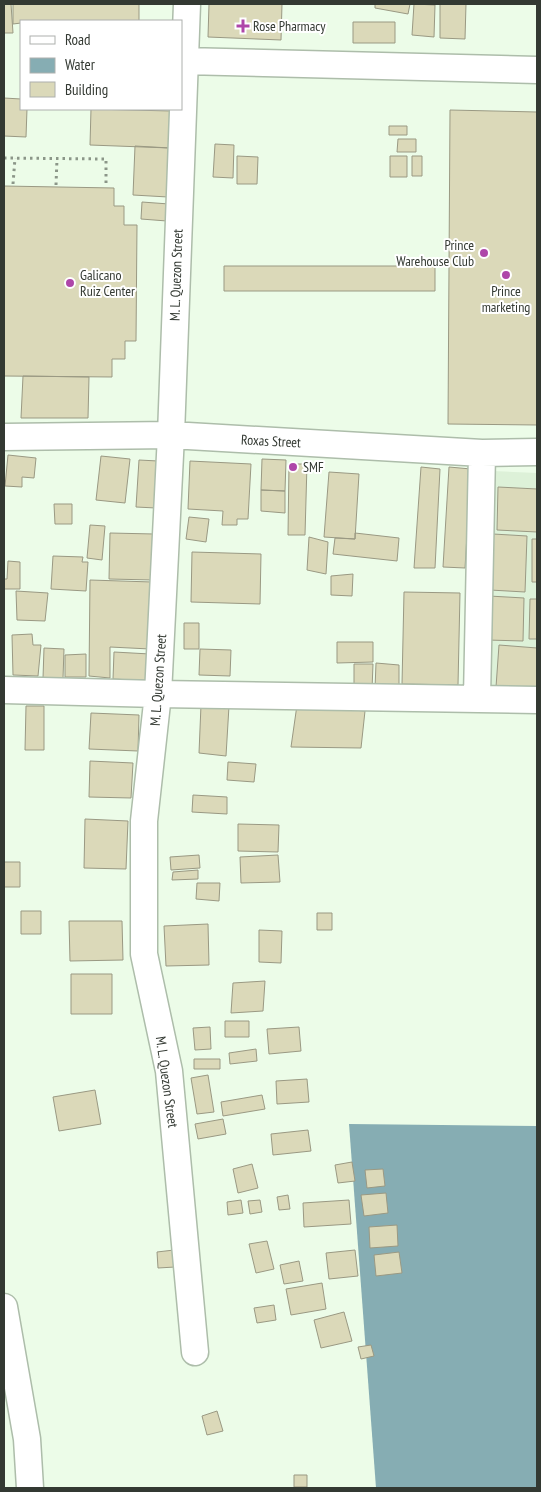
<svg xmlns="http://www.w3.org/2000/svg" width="541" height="1492" viewBox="0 0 541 1492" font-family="'PT Sans Narrow',sans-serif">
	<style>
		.built { fill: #ddf1d8 }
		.water { fill: #86adb3 }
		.building { fill: #dbd9b9; stroke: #9a9983 }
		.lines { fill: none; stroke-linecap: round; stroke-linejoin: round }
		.minor-casing { stroke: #adbdaa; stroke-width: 29 }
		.path { stroke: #8b9688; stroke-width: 3; stroke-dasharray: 2.5 4; stroke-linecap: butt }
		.minor { stroke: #fff; stroke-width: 26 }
		.poi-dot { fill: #ae46a9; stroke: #fff; stroke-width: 2 }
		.labels { text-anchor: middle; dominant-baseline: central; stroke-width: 4; stroke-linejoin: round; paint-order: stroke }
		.poi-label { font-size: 14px; fill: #333932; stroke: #fff; text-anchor: start }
		.street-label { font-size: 14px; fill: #333932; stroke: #fff }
	</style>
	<rect width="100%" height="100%" fill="#ecfce8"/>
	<path class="built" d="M493,471L537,473V692L486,691Z"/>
	<path class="water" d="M349,1124L537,1126V1488H376Z"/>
	<path class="building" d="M4,4H11L13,33H4Z
		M13,4H139V21H21V23L13,24Z
		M209,4H282L281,40L208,37Z
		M375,4H410L408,14L375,8Z
		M414,4L435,5L434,37L412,35Z
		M440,4H466L465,39L440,38Z
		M353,22H395V43H353Z
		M4,98L21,99V109H27L26,137L4,136Z
		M91,109L171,111L170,148L90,145Z
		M450,110L537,112V425L448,424Z
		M389,126H407V135H389Z
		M398,139H416V152H397Z
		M215,144L234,145L233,178L213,177Z
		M135,146L170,148L168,197L133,195Z
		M237,156L258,157L257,184H237Z
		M390,156H407V177H390Z
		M412,156H422V176H412Z
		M4,186L114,188V206H124V225H137L136,341H125V359H112V377L4,376Z
		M142,202L169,204L167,221L141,219Z
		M224,266H435V291H224Z
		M23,376L89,377L88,418H21Z
		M8,455L36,458L34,478L22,477V487L5,486Z
		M101,456L130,459L125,503L96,500Z
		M262,459L286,460L285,491L261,490Z
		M139,460L158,461L156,508L136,507Z
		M190,461L251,464L248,519H237V525H222L223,511L188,509Z
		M289,464H307L305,535H288Z
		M421,467L440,469L435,568H414Z
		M449,467L471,469L465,568L443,567Z
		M329,472L359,474L355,539L324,537Z
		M498,487L537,489V532L497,530Z
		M261,490L285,491V513L261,511Z
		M54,504H72V524H55Z
		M189,517L209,519L206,542L186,539Z
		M90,525L105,526L102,560L87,558Z
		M110,533L154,534L153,580L109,579Z
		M355,533L399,538L397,561L333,554L335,538L355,539Z
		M493,534L527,536L525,592L490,590Z
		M309,537L328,542L326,574L307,570Z
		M532,539H537V582H532Z
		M192,552L261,554L260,604L191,602Z
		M53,556L83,557L82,562H88L86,591L51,589Z
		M8,561L20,562V589H4V579H7Z
		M353,574L352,596L331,595V576Z
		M90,580L152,582L150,649L110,647V678L89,676Z
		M16,591L48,593L45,621L17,620Z
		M404,592L460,593L458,685L402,684Z
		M489,596L524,598L523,641L487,640Z
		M530,599H537V639H529Z
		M184,623H199V649H184Z
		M32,634L33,645H41L38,676L13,675L12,635Z
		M337,642H373V662L337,663Z
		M499,645L537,648V690L496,687Z
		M44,648L64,649L63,678H43Z
		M200,649L231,650L230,676L199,675Z
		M114,652L150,654L149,681L113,679Z
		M86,654V677H65V655Z
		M376,663L399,665V685L375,689Z
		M354,664H373L372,690H354Z
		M201,705L229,706L226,756L199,753Z
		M297,705L365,711L361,748L291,747Z
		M26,706H44V750H25Z
		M91,713L139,715L138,751L89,749Z
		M90,761L133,763L131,798L89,797Z
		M228,762L256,764L254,782L227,780Z
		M193,795L227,797V814L192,812Z
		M85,819L128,821L126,869L84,868Z
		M238,824L279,825L278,852L238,851Z
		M199,855L200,868L171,870L170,857Z
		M278,855L280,882L241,883L240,857Z
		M4,862H20V887H4Z
		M198,870V879L172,880L173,872Z
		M197,883H220L219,901L196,899Z
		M21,911H41V934H21Z
		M317,913H332V930H317Z
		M69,921H122L123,960L70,961Z
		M208,924L209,965L166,966L164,926Z
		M259,930L282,931L281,963L259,962Z
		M71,974H112V1014H71Z
		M265,981L263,1011L231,1013L233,983Z
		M225,1021H249V1037H225Z
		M210,1027L211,1049L195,1050L193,1028Z
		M299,1027L301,1051L269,1054L267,1029Z
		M256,1049L257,1061L230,1064L229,1053Z
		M194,1059H220V1069H194Z
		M208,1075L214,1112L197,1114L191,1078Z
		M307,1079L309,1102L277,1104L276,1081Z
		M95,1090L101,1124L59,1131L53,1097Z
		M262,1095L265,1109L223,1116L221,1102Z
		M223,1119L226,1134L198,1139L195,1124Z
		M308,1130L311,1151L273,1155L271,1134Z
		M352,1162L355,1181L338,1183L335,1165Z
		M252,1164L258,1188L238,1193L233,1169Z
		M383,1169L385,1186L367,1188L365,1170Z
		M386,1193L388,1213L364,1216L361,1195Z
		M288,1195L290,1209L279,1210L277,1197Z
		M241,1200L243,1213L228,1215L227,1202Z
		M260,1200L262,1212L250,1214L248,1201Z
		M349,1200L351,1224L304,1227L303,1203Z
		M397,1225L398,1246L370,1248L369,1227Z
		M267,1241L274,1269L256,1273L249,1244Z
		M174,1250L175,1267L158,1268L157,1252Z
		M355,1250L358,1276L329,1279L326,1253Z
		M399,1252L402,1273L376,1276L374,1255Z
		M299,1261L303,1281L284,1284L280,1265Z
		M322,1283L326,1309L291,1315L286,1289Z
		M274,1305L276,1320L257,1323L254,1308Z
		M344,1312L352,1341L321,1348L314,1320Z
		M371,1345L374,1356L361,1359L358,1347Z
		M217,1411L223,1431L207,1435L202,1416Z
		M294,1475H307V1487H294Z"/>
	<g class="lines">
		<defs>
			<path id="minor" d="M187,4L171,435L158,694L144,821V954L169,1071L195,1352
				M184,61L537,70
				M4,437L171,435L482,453L537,452
				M4,690L158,694L537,700
				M477,698L482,453
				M4,1307L27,1439L30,1488"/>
		</defs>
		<use href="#minor" class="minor-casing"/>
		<path class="path" d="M4,158L106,159V184
			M13,184L15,158
			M56,185L57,159"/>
		<use href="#minor" class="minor"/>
	</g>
	<g class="poi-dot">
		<path d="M240.5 18.5h5v5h5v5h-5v5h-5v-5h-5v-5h5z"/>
		<circle cx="484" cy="253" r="5"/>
		<circle cx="506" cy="275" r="5"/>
		<circle cx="70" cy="283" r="5"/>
		<circle cx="293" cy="467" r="5"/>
	</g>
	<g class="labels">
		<g class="poi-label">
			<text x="253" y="26">Rose Pharmacy</text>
			<text x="474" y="245" text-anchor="end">Prince<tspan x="474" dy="16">Warehouse Club</tspan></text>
			<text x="80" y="275">Galicano<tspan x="80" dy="16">Ruiz Center</tspan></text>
			<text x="506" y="291" text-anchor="middle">Prince<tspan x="506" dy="16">marketing</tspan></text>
			<text x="303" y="467">SMF</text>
		</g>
		<g class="street-label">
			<text transform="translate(176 275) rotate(-88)">M. L. Quezon Street</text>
			<text transform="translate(271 441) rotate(3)">Roxas Street</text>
			<text transform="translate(158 680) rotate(-86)">M. L. Quezon Street</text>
			<text transform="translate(167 1082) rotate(82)">M. L. Quezon Street</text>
		</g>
	</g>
	<rect width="541" height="1492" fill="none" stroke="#333932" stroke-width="10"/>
	<rect x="20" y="20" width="162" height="90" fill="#ffffff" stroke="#adb0ad"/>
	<rect x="30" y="36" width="25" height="8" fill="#ffffff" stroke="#adb0ad"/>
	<text x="65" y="45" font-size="15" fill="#333932">Road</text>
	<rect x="30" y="58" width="25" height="15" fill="#86adb3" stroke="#adb0ad"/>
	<text x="65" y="70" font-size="15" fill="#333932">Water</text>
	<rect x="30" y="82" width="25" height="15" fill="#dbd9b9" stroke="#adb0ad"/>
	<text x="65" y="95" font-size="15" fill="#333932">Building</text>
</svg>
